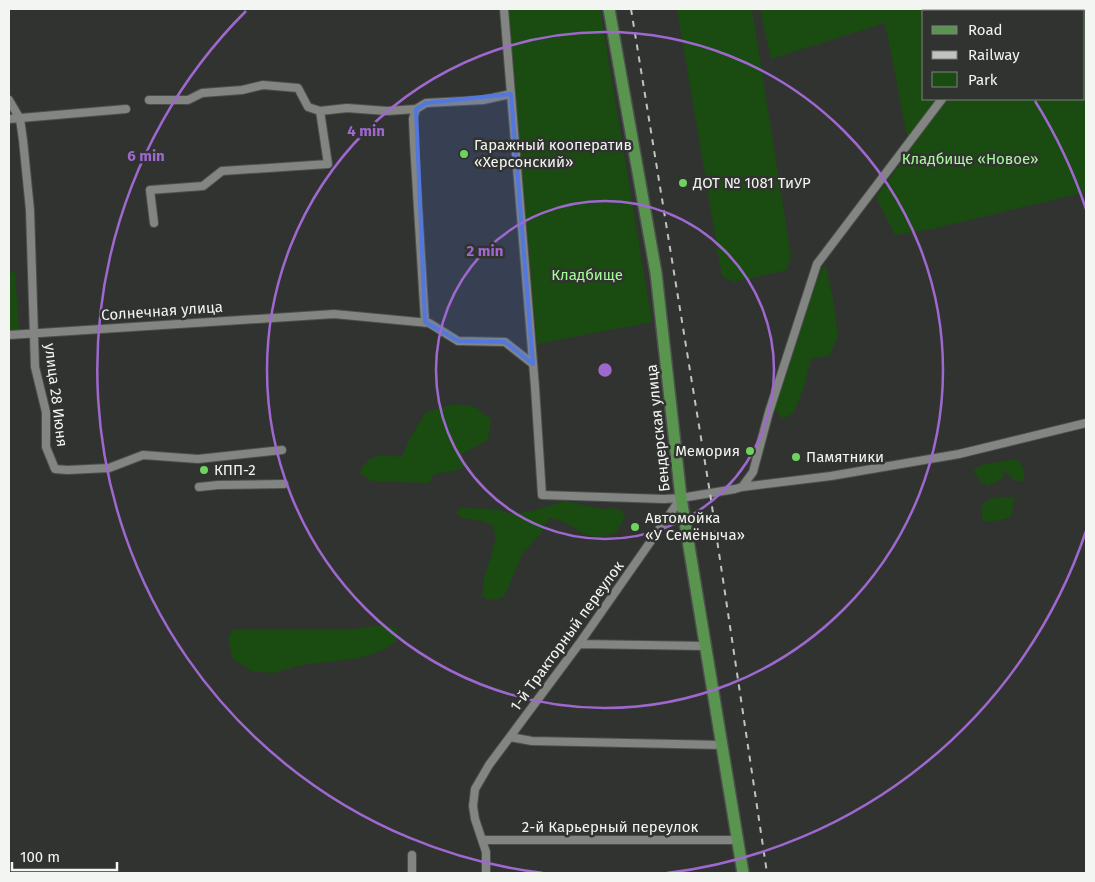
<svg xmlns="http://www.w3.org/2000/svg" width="1095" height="882" viewBox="0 0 1095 882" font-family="'Fira Sans',sans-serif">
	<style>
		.green { fill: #1a4b11; fill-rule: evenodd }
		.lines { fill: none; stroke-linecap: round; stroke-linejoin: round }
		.street-casing { stroke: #4d4f4d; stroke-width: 10 }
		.primary-casing { stroke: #4d4f4d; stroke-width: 14 }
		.street { stroke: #828581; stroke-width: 8 }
		.primary { stroke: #5a9550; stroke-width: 11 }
		.rail { stroke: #c1c3c1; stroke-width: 2; stroke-dasharray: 6 6; stroke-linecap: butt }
		.marked { fill: #5278df; fill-opacity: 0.2; stroke: #5278df; stroke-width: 4; stroke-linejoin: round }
		.ring { fill: none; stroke: #9f68cf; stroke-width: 2.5 }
		.poi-dot { fill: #70d35f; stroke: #313330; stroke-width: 2 }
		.labels { text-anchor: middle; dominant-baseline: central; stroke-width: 5; stroke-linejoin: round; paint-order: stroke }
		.poi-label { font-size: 15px; fill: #f3f5f3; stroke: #313330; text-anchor: start }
		.park-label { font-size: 15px; fill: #a6fc98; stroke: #313330 }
		.street-label { font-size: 15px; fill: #f3f5f3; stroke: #313330 }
		.centre { fill: #9f68cf; stroke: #313330; stroke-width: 2.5 }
		.ring-label { font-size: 15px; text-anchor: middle; font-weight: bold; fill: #9f68cf; stroke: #313330; stroke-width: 5; stroke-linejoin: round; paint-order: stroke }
	</style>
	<rect width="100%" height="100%" fill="#313330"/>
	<path class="green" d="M508,9H600L652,322L537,344Z
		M677,9H752L791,256L787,270L735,282L722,276Z
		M760,9H1086V192L932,229L895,235L876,197L910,151L885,23L771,59ZM924,11H1084V99H924Z
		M825,264L833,298L838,336L830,355L811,359L804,387L794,412L783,419L775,409L815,283Z
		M15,272L19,331L9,330V273Z
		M454,404L473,406L491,419L488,440L460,455L467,466L453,471L434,474L429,483L371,481L360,473C368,452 383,455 402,457L410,438L425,413Z
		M1015,459L1021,463L1025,475L1022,481H1015L1004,470L1003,478L988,486L981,482L973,471L981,465Z
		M997,497L1015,498L1011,517L996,521H983C980,505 981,502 997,497Z
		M565,501L601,509L612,508L621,510L625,516L617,532C579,547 582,522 549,518L541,533L523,553L505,595L498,599L489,600L482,596L484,579L496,538L493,525L482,521L461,518L457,513L460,508L496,509L512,514L532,511Z
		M385,625L397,629L396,641L383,650L360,658L302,665L273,673L252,671L232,658L228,638L233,629H354Z"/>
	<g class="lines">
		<defs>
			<path id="street" d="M504,9L511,94
				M1001,11L1002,9
				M9,100L20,119L23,140L30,210L35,367L46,412V447L55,469L67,470L109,468L143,455L198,459L282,450
				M149,100H188L202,93L242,90L263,85L298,88L308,107L320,111L347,108L387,111L416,109L426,103L483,100L511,94L535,387L542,495L664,499L681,498L735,489L742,487L753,472L769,412L817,264L942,99
				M416,109L413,119L414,143L425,322
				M9,119L126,109
				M154,223L150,190L203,186L222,171L328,164L320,111
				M9,335L334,314L429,323L458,341L505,342L533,364
				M199,487L218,485L284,484
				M742,487L831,476L959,454L1086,423
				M579,644L705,646
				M510,737L532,741L722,745
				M483,840H738
				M412,873V855
				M486,873V852L475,819L473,806L475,789L489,765L579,644L681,498"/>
			<path id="primary" d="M609,9L656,273L681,498L743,873"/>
		</defs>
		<use href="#street" class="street-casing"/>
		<use href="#primary" class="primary-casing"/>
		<use href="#street" class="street"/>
		<use href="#primary" class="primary"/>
		<path class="rail" d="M631,9L710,493L767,873"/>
	</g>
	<path class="marked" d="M511,94L533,364L505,342L458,341L425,322L416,109L426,103Z"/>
	<g class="ring">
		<circle cx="605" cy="370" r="169"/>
		<circle cx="605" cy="370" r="338"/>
		<path d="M1086 531A507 507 0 0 1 667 873M543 873A507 507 0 0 1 246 11M1035 101A507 507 0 0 1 1086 209"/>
	</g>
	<g class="poi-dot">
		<circle cx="464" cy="154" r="5"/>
		<circle cx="683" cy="183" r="5"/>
		<circle cx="750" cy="451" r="5"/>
		<circle cx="796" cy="457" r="5"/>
		<circle cx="204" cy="470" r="5"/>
		<circle cx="635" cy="527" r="5"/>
	</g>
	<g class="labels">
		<g class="poi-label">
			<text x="474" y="145">Гаражный кооператив<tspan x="474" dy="17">«Херсонский»</tspan></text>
			<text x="693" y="183">ДОТ № 1081 ТиУР</text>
			<text x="740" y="451" text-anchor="end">Мемория</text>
			<text x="806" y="457">Памятники</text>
			<text x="214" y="470">КПП-2</text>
			<text x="645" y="518">Автомойка<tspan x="645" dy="17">«У Семёныча»</tspan></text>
		</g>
		<g class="park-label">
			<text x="970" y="159">Кладбище «Новое»</text>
			<text x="587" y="275">Кладбище</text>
		</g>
		<g class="street-label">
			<text transform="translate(162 311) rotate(-4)">Солнечная улица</text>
			<text transform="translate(56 395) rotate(83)">улица 28 Июня</text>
			<text transform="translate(658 428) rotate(-96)">Бендерская улица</text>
			<text transform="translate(567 636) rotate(-54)">1-й Тракторный переулок</text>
			<text x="610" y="827">2-й Карьерный переулок</text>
		</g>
	</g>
	<circle cx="605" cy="370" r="8" class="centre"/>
	<g class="ring-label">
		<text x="366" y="136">4 min</text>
		<text x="146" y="161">6 min</text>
		<text x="485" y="256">2 min</text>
	</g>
	<rect width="1095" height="882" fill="none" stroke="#f3f5f3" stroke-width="20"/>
	<rect x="922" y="10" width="162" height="90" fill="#313330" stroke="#7f817e"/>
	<rect x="932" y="26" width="25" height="8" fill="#5a9550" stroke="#7f817e"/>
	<text x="968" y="35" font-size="15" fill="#f3f5f3">Road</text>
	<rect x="932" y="51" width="25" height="8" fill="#c1c3c1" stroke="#7f817e"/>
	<text x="968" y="60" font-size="15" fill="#f3f5f3">Railway</text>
	<rect x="932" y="72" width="25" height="15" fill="#1a4b11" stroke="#7f817e"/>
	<text x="968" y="85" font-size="15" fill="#f3f5f3">Park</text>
	<path d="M12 862v8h105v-8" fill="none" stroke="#f3f5f3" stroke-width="2.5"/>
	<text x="20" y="862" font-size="15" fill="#f3f5f3" stroke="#313330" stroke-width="4" paint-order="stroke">100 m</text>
</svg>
